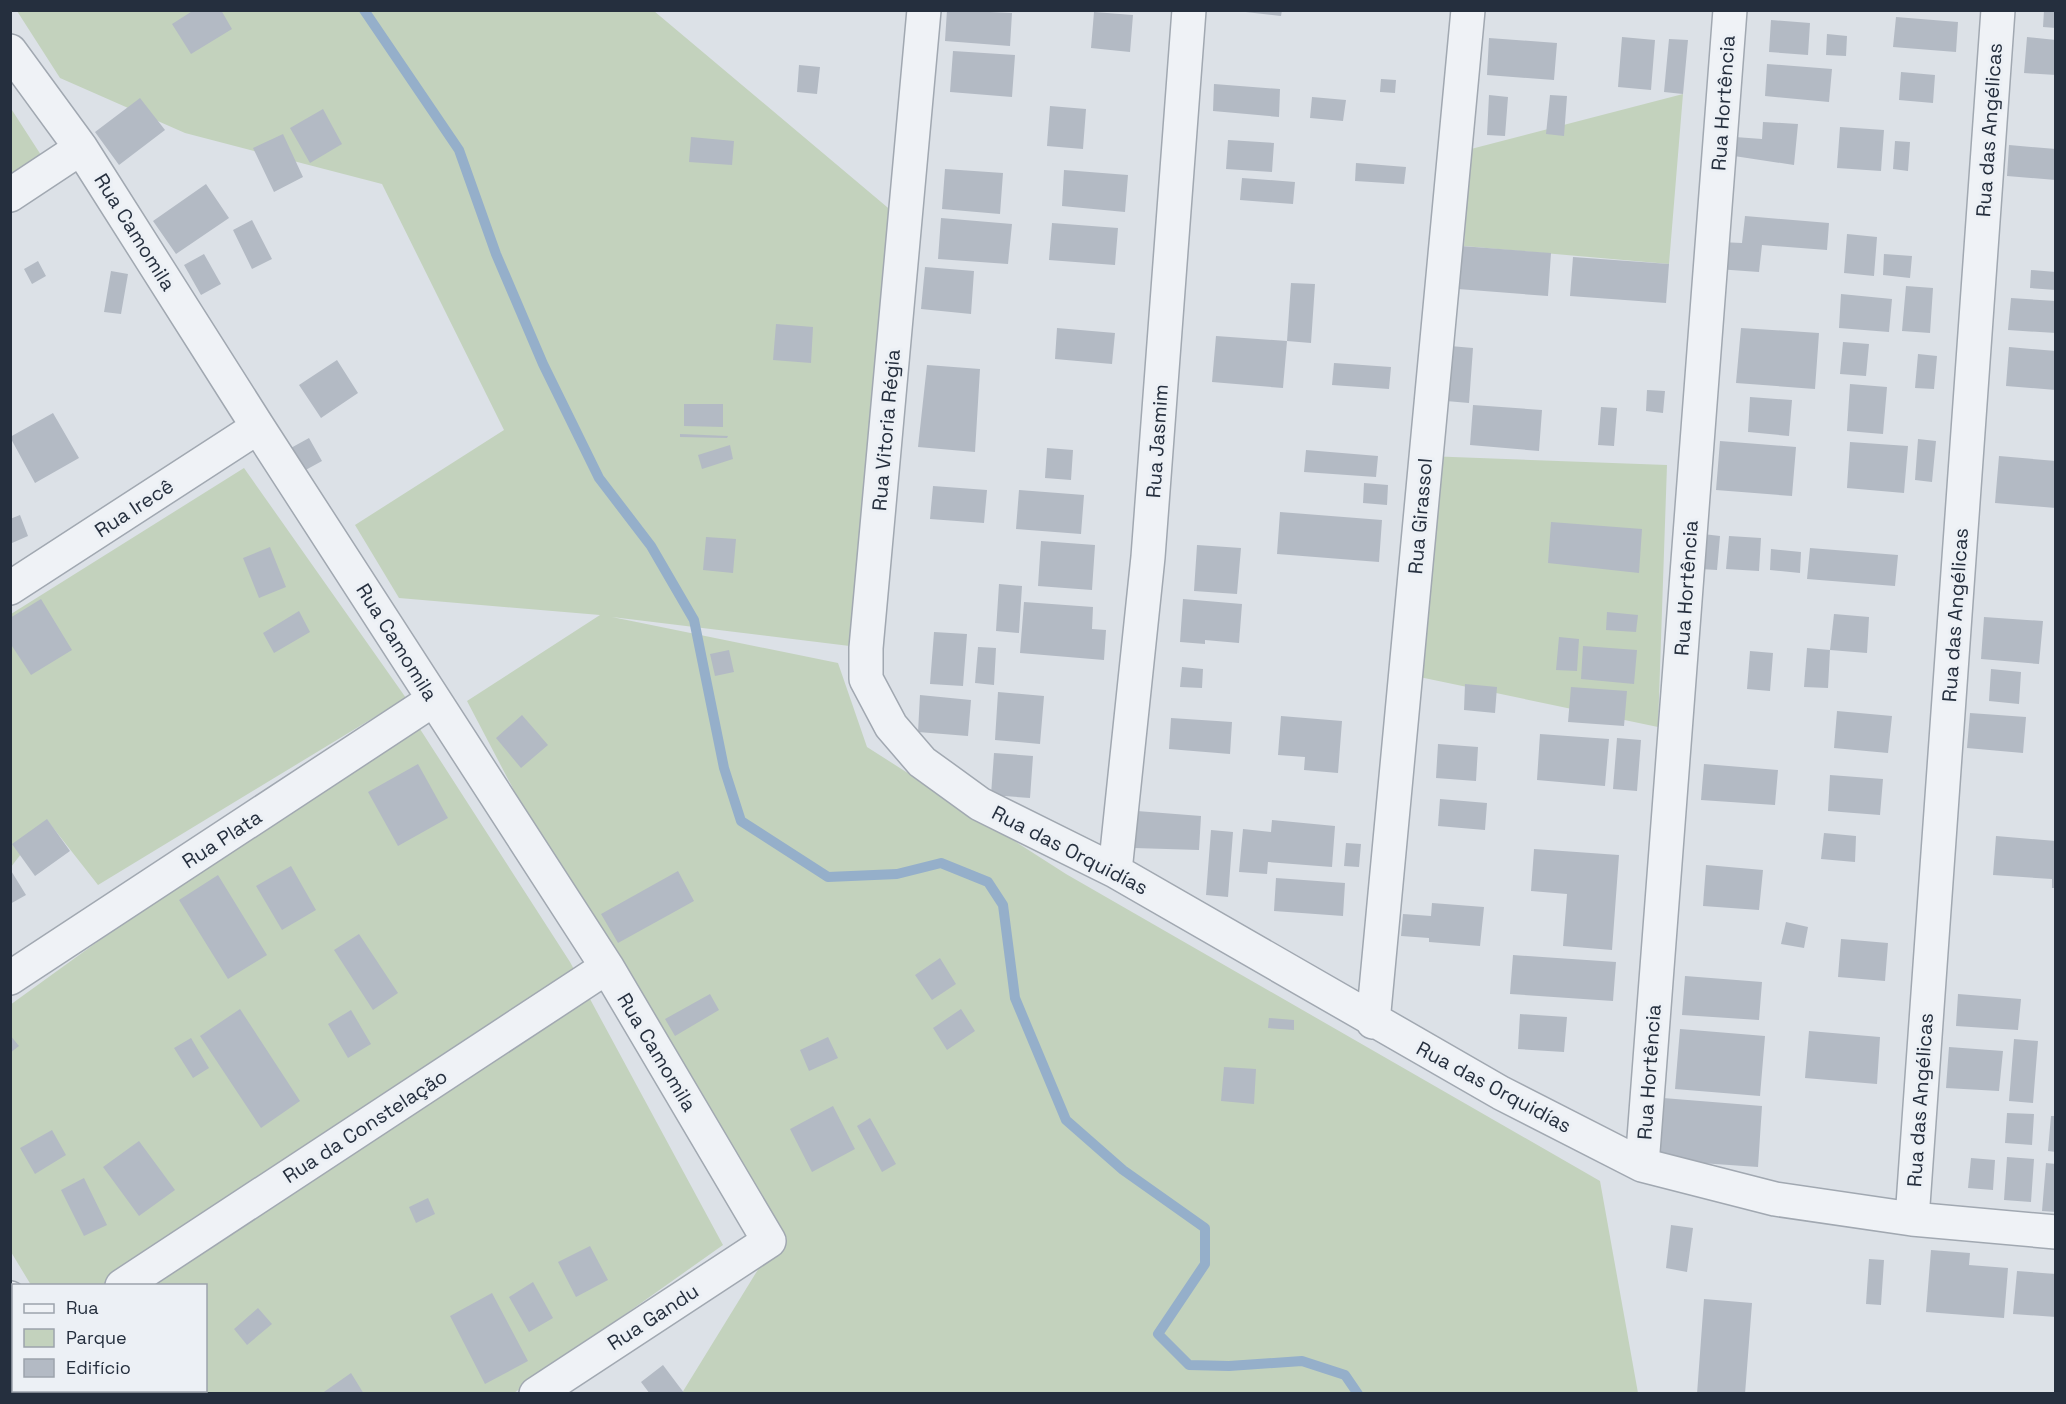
<svg xmlns="http://www.w3.org/2000/svg" width="2066" height="1404" viewBox="0 0 2066 1404" font-family="'Space Grotesk',sans-serif">
	<style>
		.green { fill: #c3d2bd }
		.lines { fill: none; stroke-linecap: round; stroke-linejoin: round }
		.stream { stroke: #95afca; stroke-width: 10 }
		.building { fill: #b3bac4 }
		.minor-casing { stroke: #a1a8b1; stroke-width: 36 }
		.minor { stroke: #eff2f6; stroke-width: 33 }
		.labels { text-anchor: middle; dominant-baseline: central; stroke-width: 6; stroke-linejoin: round; paint-order: stroke }
		.street-label { font-size: 20px; fill: #252f3e; stroke: #ecf0f5 }
	</style>
	<rect width="100%" height="100%" fill="#dce1e7"/>
	<path class="green" d="M17,11H654L906,223L866,648L612,617L838,663L867,747L1066,874L1600,1181L1638,1393H682L762,1263L467,701L600,615L399,598L355,525L504,430L382,184L185,133L60,78Z
		M1683,94L1669,264L1464,246L1471,149Z
		M10,107L50,169L10,190Z
		M1426,456L1667,465L1658,727L1405,674Z
		M244,468L406,698L98,885L47,820L11,867V614Z
		M411,715L570,962L723,1245L514,1393H95L94,1391L206,1390V1286L31,1285L11,1252L10,1005Z"/>
	<g class="lines">
		<path class="stream" d="M364,10L459,150L496,254L543,364L599,478L651,546L694,620L724,768L741,821L828,877L897,874L941,863L988,882L1003,905L1015,998L1066,1120L1123,1170L1205,1228V1264L1158,1334L1189,1365L1229,1366L1302,1361L1345,1375L1358,1394"/>
	</g>
	<path class="building" d="M194,10H221L232,29L191,54L172,24Z
		M947,10L1012,13L1010,46L945,41Z
		M1228,10H1282L1281,16Z
		M2044,10H2056V28L2043,27Z
		M1094,12L1133,15L1130,52L1091,48Z
		M1896,17L1958,22L1956,52L1893,47Z
		M1771,20L1810,23L1808,55L1769,52Z
		M1827,34L1847,36L1846,56L1826,55Z
		M1622,37L1655,40L1651,90L1618,87Z
		M2027,37L2056,40V75L2024,73Z
		M1489,38L1557,43L1554,80L1487,75Z
		M1669,39L1688,40L1683,94L1664,92Z
		M953,51L1015,55L1012,97L950,92Z
		M1767,64L1832,69L1829,102L1765,96Z
		M799,65L820,67L817,94L797,92Z
		M1901,72L1935,75L1933,103L1899,100Z
		M1381,79L1396,80L1395,93L1380,92Z
		M1214,84L1280,89L1279,117L1213,111Z
		M1489,95L1508,97L1505,136L1487,135Z
		M1550,95L1567,96L1564,136L1546,134Z
		M1312,97L1346,100L1343,121L1310,118Z
		M140,98L165,130L119,165L95,132Z
		M1050,106L1086,109L1083,149L1047,146Z
		M323,109L342,144L310,163L290,128Z
		M1763,122L1798,124L1794,165L1734,156L1735,137L1762,139Z
		M1840,127L1884,130L1881,171L1837,168Z
		M283,134L303,177L274,192L253,148Z
		M691,137L734,141L732,165L689,162Z
		M1228,140L1274,143L1272,172L1226,169Z
		M1895,141L1910,142L1908,171L1893,169Z
		M2009,145L2056,149V180L2007,176Z
		M1356,163L1406,167L1404,184L1355,181Z
		M945,169L1003,173L1000,214L942,209Z
		M1064,170L1128,175L1125,212L1062,206Z
		M1242,178L1295,182L1293,204L1240,200Z
		M206,184L229,218L176,254L153,221Z
		M1745,216L1829,223L1827,250L1762,245L1759,272L1717,269L1720,242L1742,243Z
		M941,218L1012,224L1008,264L938,259Z
		M252,220L272,259L252,269L233,230Z
		M1052,223L1118,228L1115,265L1049,260Z
		M1847,234L1877,237L1874,276L1844,273Z
		M1461,246L1551,253L1548,296L1458,289Z
		M204,254L221,284L201,295L184,265Z
		M1884,254L1912,256L1910,278L1883,275Z
		M1573,257L1669,264L1666,303L1570,296Z
		M38,261L46,276L32,284L24,269Z
		M925,267L974,271L971,314L921,309Z
		M2031,270L2056,272V290L2030,288Z
		M111,271L128,274L121,314L104,312Z
		M1291,283L1315,284L1311,343L1287,341Z
		M1906,286L1933,288L1930,333L1902,331Z
		M1841,294L1892,299L1889,332L1839,328Z
		M2011,298L2056,301V333L2008,330Z
		M776,324L813,327L811,363L773,360Z
		M1057,328L1115,333L1112,364L1055,359Z
		M1741,328L1819,333L1815,389L1736,383Z
		M1216,336L1287,341L1283,388L1212,382Z
		M1843,342L1869,344L1866,376L1840,374Z
		M1450,346L1473,348L1469,403L1446,401Z
		M2009,347L2056,351V390L2006,386Z
		M1918,354L1937,356L1934,389L1915,388Z
		M337,360L358,393L321,418L299,385Z
		M1334,363L1391,367L1389,389L1332,385Z
		M927,365L980,369L975,452L918,447Z
		M1850,384L1887,387L1883,434L1847,431Z
		M1647,390L1665,391L1663,413L1646,411Z
		M1750,397L1792,400L1789,436L1748,432Z
		M684,404H723V427L684,426Z
		M1473,405L1542,410L1539,451L1470,445Z
		M1601,407L1617,408L1614,446L1598,445Z
		M53,413L79,458L35,483L10,437Z
		M680,434L728,436L727,438L680,437Z
		M309,438L322,461L302,472L289,449Z
		M1918,439L1936,441L1932,482L1915,480Z
		M1720,441L1796,447L1792,496L1716,490Z
		M1850,442L1908,446L1904,493L1847,488Z
		M730,445L733,459L702,469L698,455Z
		M1047,448L1073,450L1071,480L1045,478Z
		M1306,450L1378,456L1376,477L1304,472Z
		M1999,456L2056,461V508L1995,503Z
		M1364,483L1388,485L1387,505L1363,503Z
		M933,486L987,490L984,523L930,519Z
		M1019,490L1084,495L1081,534L1016,529Z
		M1280,512L1382,520L1379,562L1277,554Z
		M20,515L28,536L12,543L10,519Z
		M1551,522L1642,529L1639,573L1548,563Z
		M1703,534L1720,536L1717,570L1700,569Z
		M1729,536L1761,538L1759,571L1726,569Z
		M706,537L736,539L733,573L703,570Z
		M1041,541L1095,545L1092,590L1038,586Z
		M1197,545L1241,548L1237,594L1194,591Z
		M270,547L286,587L259,598L243,558Z
		M1810,548L1898,555L1895,586L1807,579Z
		M1771,549L1801,552L1800,573L1770,570Z
		M999,584L1022,586L1019,633L996,631Z
		M41,599L72,650L31,675L10,643V618Z
		M1183,599L1242,604L1239,643L1205,640V644L1180,642Z
		M1024,602L1093,607L1092,629L1106,630L1104,660L1020,653Z
		M299,611L310,632L274,653L263,633Z
		M1607,612L1638,615L1636,632L1606,630Z
		M1834,614L1869,617L1867,653L1830,650Z
		M1984,617L2043,621L2039,664L1981,659Z
		M934,632L967,634L963,686L930,684Z
		M1559,637L1579,639L1577,671L1556,670Z
		M1583,646L1637,650L1634,684L1581,679Z
		M978,647L996,648L994,685L975,683Z
		M1807,648L1830,650L1828,688L1804,687Z
		M729,650L734,672L715,676L710,654Z
		M1750,651L1773,653L1770,691L1747,689Z
		M1182,667L1203,669L1202,688L1180,687Z
		M1991,669L2021,672L2019,704L1989,701Z
		M1465,684L1497,687L1495,713L1464,710Z
		M1571,687L1627,691L1624,726L1568,722Z
		M998,692L1044,696L1040,744L995,740Z
		M920,695L971,700L968,736L918,732Z
		M1837,711L1892,716L1888,753L1834,748Z
		M1970,713L2026,717L2023,753L1967,748Z
		M522,715L548,745L521,768L496,738Z
		M1281,716L1342,721L1338,773L1304,770L1305,757L1278,755Z
		M1171,718L1232,722L1230,754L1169,749Z
		M1540,734L1609,739L1605,786L1537,780Z
		M1617,738L1641,740L1637,791L1613,789Z
		M1438,744L1478,747L1476,781L1436,778Z
		M994,753L1033,756L1030,798L991,795Z
		M418,764L448,818L398,846L368,792Z
		M1704,764L1778,770L1775,805L1701,800Z
		M1830,775L1883,779L1880,815L1828,811Z
		M1440,799L1487,803L1485,830L1438,826Z
		M1137,811L1201,816L1199,850L1134,848Z
		M47,819L70,851L35,876L12,844Z
		M1272,820L1335,826L1332,867L1268,862L1267,874L1239,872L1243,829L1271,832Z
		M1211,830L1233,832L1228,897L1206,895Z
		M1824,833L1856,836L1855,862L1821,859Z
		M1996,836L2056,841V888H2052V879L1993,875Z
		M1346,843L1361,844L1359,867L1344,866Z
		M1534,849L1619,855L1612,950L1563,946L1567,894L1531,891Z
		M1706,865L1763,870L1759,910L1703,906Z
		M291,866L316,910L282,930L256,886Z
		M10,869L26,895L10,904Z
		M678,871L694,901L618,943L601,914Z
		M218,875L267,955L228,979L179,900Z
		M1276,878L1345,883L1343,916L1274,911Z
		M1432,903L1484,907L1480,946L1429,942V938L1401,936L1403,914L1431,916Z
		M1786,922L1808,927L1804,948L1781,944Z
		M359,934L398,993L373,1010L334,950Z
		M1841,939L1888,943L1885,981L1838,977Z
		M1513,955L1616,962L1613,1001L1510,994Z
		M940,958L956,984L932,1000L915,975Z
		M1685,976L1762,982L1759,1020L1682,1015Z
		M710,994L719,1010L675,1036L665,1019Z
		M1958,994L2021,999L2018,1030L1956,1026Z
		M240,1009L300,1101L261,1128L200,1036Z
		M961,1009L975,1031L947,1050L933,1028Z
		M351,1010L371,1044L348,1058L328,1024Z
		M1520,1014L1567,1017L1564,1052L1518,1049Z
		M1269,1018L1294,1020V1030L1268,1028Z
		M1680,1029L1765,1036L1760,1096L1675,1089Z
		M1809,1031L1880,1037L1877,1084L1805,1078Z
		M10,1035L19,1046L10,1053Z
		M828,1037L838,1058L809,1071L800,1050Z
		M191,1038L209,1068L193,1078L174,1048Z
		M2014,1039L2038,1041L2033,1103L2009,1101Z
		M1949,1047L2003,1051L1999,1091L1946,1088Z
		M1224,1067L1256,1069L1254,1104L1221,1101Z
		M1663,1098L1762,1106L1758,1167L1658,1160Z
		M833,1106L855,1149L812,1172L790,1129Z
		M2007,1113L2034,1114L2032,1145L2005,1143Z
		M2051,1116H2056V1152L2048,1151Z
		M870,1118L896,1164L882,1172L857,1126Z
		M52,1130L66,1155L35,1174L20,1148Z
		M139,1141L175,1190L139,1216L103,1167Z
		M2007,1157L2034,1159L2031,1202L2004,1200Z
		M1971,1158L1995,1160L1993,1190L1968,1188Z
		M2046,1163L2056,1164V1212L2042,1211Z
		M84,1178L107,1225L84,1236L61,1190Z
		M428,1198L435,1214L416,1223L409,1207Z
		M1671,1225L1693,1228L1687,1272L1666,1268Z
		M590,1246L608,1280L576,1297L558,1262Z
		M1931,1250L1970,1253L1969,1265L2008,1268L2004,1318L1926,1312Z
		M1869,1259L1884,1260L1881,1305L1866,1304Z
		M2017,1271L2056,1274V1317L2013,1314Z
		M533,1282L553,1318L529,1332L509,1297Z
		M492,1293L528,1361L485,1384L450,1316Z
		M1704,1299L1752,1303L1745,1394H1697Z
		M258,1308L272,1324L247,1345L234,1329Z
		M663,1365L678,1385L685,1394H650L641,1382Z
		M351,1373L364,1394H321Z
		M101,1390H163L164,1394H103Z"/>
	<g class="lines">
		<defs>
			<path id="minor" d="M924,10L866,648V679L891,726L922,762L980,804L1115,871L1501,1093L1642,1165L1775,1199L1912,1219L2056,1232
				M10,51L81,148L258,427L607,967L769,1241L536,1394
				M10,195L81,148
				M10,588L258,427
				M1115,871L1148,557L1189,10
				M10,978L433,700
				M1373,1022L1468,10
				M1642,1165L1730,10
				M1912,1219L1998,10
				M122,1286L607,967
				M10,1298L14,1303
				M70,1390L72,1394"/>
		</defs>
		<use href="#minor" class="minor-casing"/>
		<use href="#minor" class="minor"/>
	</g>
	<g class="labels">
		<g class="street-label">
			<text transform="translate(1723 103) rotate(-86)">Rua Hortência</text>
			<text transform="translate(1989 130) rotate(-86)">Rua das Angélicas</text>
			<text transform="translate(135 232) rotate(58)">Rua Camomila</text>
			<text transform="translate(886 430) rotate(-85)">Rua Vitoria Régia</text>
			<text transform="translate(1157 441) rotate(-86)">Rua Jasmim</text>
			<text transform="translate(134 508) rotate(-33)">Rua Irecê</text>
			<text transform="translate(1420 516) rotate(-85)">Rua Girassol</text>
			<text transform="translate(1686 588) rotate(-86)">Rua Hortência</text>
			<text transform="translate(1955 615) rotate(-86)">Rua das Angélicas</text>
			<text transform="translate(397 642) rotate(58)">Rua Camomila</text>
			<text transform="translate(222 839) rotate(-33)">Rua Plata</text>
			<text transform="translate(1070 850) rotate(27)">Rua das Orquidías</text>
			<text transform="translate(657 1052) rotate(59)">Rua Camomila</text>
			<text transform="translate(1649 1072) rotate(-86)">Rua Hortência</text>
			<text transform="translate(1494 1087) rotate(28)">Rua das Orquidías</text>
			<text transform="translate(1920 1100) rotate(-86)">Rua das Angélicas</text>
			<text transform="translate(365 1126) rotate(-33)">Rua da Constelação</text>
			<text transform="translate(653 1317) rotate(-33)">Rua Gandu</text>
		</g>
	</g>
	<rect width="2066" height="1404" fill="none" stroke="#252f3e" stroke-width="24"/>
	<rect x="12" y="1284" width="195" height="108" fill="#ecf0f5" stroke="#9ca3ac" stroke-width="1.5"/>
	<rect x="24" y="1304" width="30" height="9" fill="#eff2f6" stroke="#9ca3ac" stroke-width="1.5"/>
	<text x="66" y="1314" font-size="18" fill="#252f3e">Rua</text>
	<rect x="24" y="1329" width="30" height="18" fill="#c3d2bd" stroke="#9ca3ac" stroke-width="1.5"/>
	<text x="66" y="1344" font-size="18" fill="#252f3e">Parque</text>
	<rect x="24" y="1359" width="30" height="18" fill="#b3bac4" stroke="#9ca3ac" stroke-width="1.5"/>
	<text x="66" y="1374" font-size="18" fill="#252f3e">Edifício</text>
</svg>
